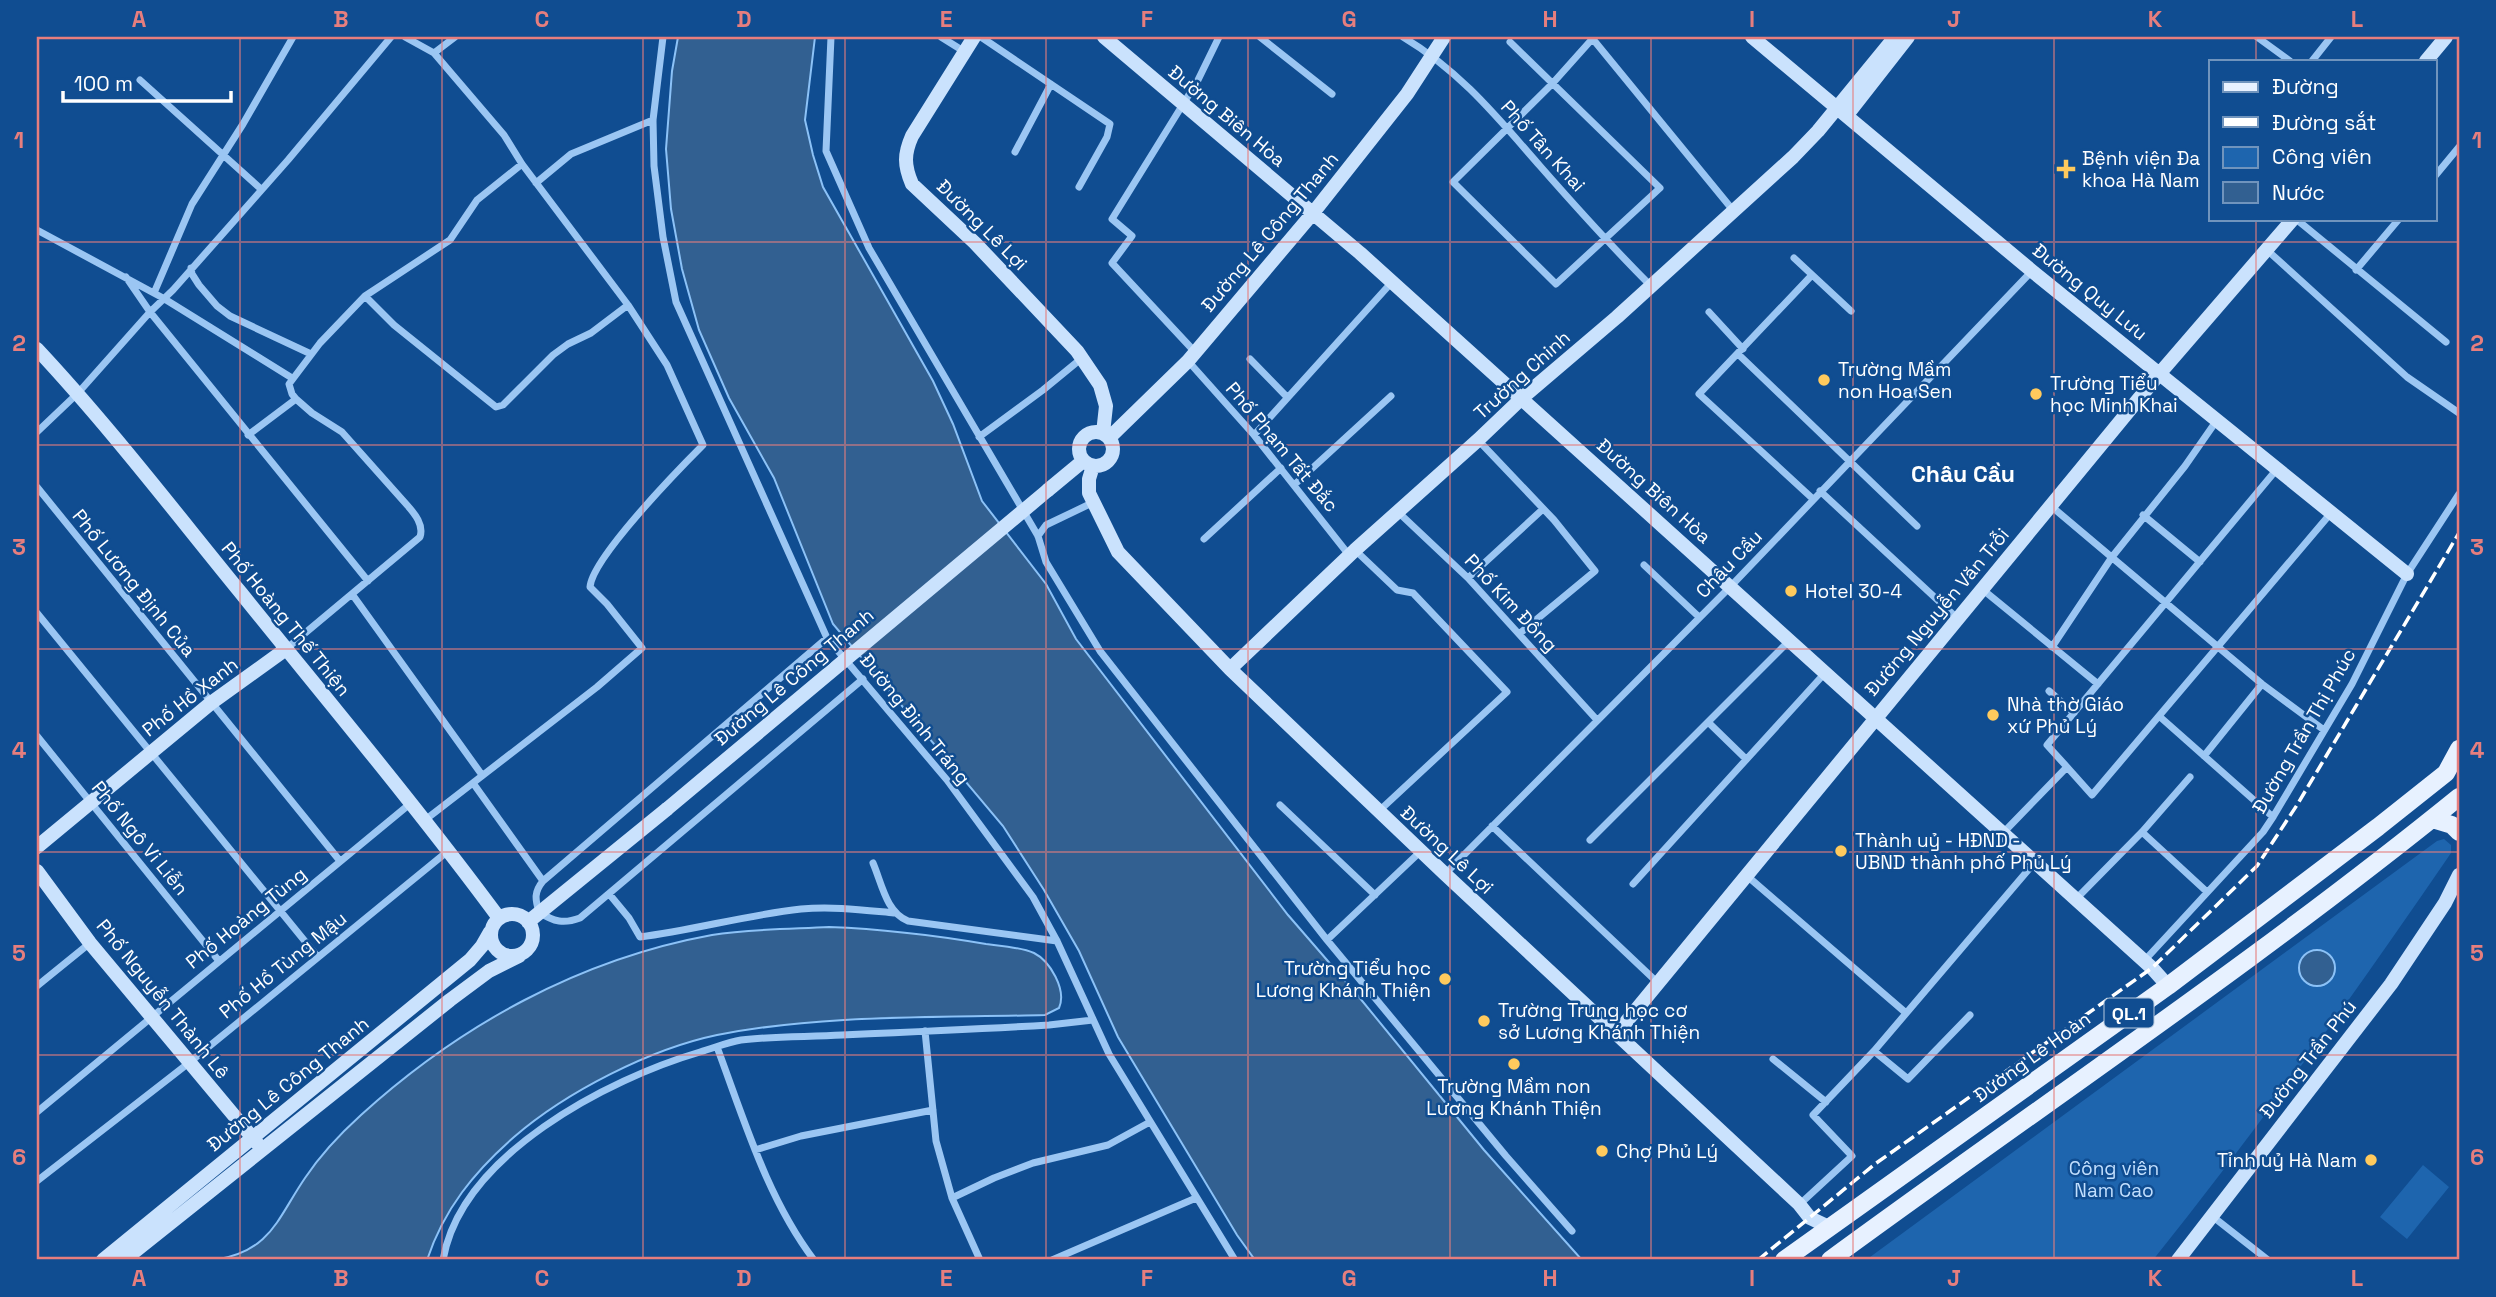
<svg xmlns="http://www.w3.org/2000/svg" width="2496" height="1297" viewBox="0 0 2496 1297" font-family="'Space Grotesk',sans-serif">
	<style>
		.green { fill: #1e65ae }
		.water { fill: #326091; stroke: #8cc2f7; stroke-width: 2 }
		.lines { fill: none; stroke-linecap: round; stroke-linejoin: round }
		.street { stroke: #9bc6f3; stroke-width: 7 }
		.secondary { stroke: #cae2fd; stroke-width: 14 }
		.primary { stroke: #e7f1ff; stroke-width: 18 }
		.rail { stroke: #fff; stroke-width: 3.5; stroke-dasharray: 12 5; stroke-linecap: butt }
		.secondary-bridge { stroke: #cae2fd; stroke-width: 14 }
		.grid { fill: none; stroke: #e67e7e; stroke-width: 2; stroke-opacity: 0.55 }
		.poi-dot { fill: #ffca5d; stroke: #104d91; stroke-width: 2.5 }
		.labels { text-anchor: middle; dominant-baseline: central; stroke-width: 5; stroke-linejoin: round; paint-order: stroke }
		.shield { fill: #104d91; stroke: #b7cade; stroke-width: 2 }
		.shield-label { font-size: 18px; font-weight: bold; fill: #fff }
		.street-label { font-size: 19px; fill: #fff; stroke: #104d91 }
		.poi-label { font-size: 19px; fill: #fff; stroke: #104d91; text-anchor: start }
		.park-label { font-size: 19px; fill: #c2dffe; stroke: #104d91 }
		.quarter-label { font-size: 23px; font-weight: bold; fill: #fff; stroke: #104d91 }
		.neatline { fill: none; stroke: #e67e7e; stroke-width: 2.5 }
		.grid-label { font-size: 23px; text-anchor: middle; font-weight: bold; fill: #e67e7e }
	</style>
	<rect width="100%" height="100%" fill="#104d91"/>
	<path class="green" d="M2444,839L2451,845V853C2356,992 2258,1129 2153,1260H1866L2437,841Z
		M2423,1165L2449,1187L2407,1239L2380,1217Z"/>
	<path class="water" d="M678,37H815L805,120L813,155L823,187L933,381L953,424L982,501L1046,584L1076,639L1288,915L1359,997L1484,1150L1582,1260H1255L1237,1235L1118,1037L1079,951L1044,890L1003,826L833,624L774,478L729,398L699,330L682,269L671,209L666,149L672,71Z
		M829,927C882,929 933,935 986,944C1001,946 1020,947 1034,953C1050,961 1067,990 1059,1008L1045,1015C936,1018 824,1014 717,1035C650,1049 566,1092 514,1137C474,1172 444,1209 427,1260H215C271,1251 277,1219 305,1178C321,1154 340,1134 361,1115C460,1025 580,959 712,935C750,929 790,929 829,927Z
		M2299 968a18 18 0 1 1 36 0a18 18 0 1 1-36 0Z"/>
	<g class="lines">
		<path class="street" d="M405,37L434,53L504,135L522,164L628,305L667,365L703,445C680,468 592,558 590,587L607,604L642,648L597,687L425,820
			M663,37L653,120L654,166L663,237L676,302L827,638L947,780L1033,897L1057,941L1109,1054L1235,1260
			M831,37L826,151L869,248L1038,536L1046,562L1100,651L1327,940L1506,1156L1572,1231
			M941,37L965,52
			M981,37L1110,124L1107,137L1079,187
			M1260,37L1332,94
			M1403,37C1460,71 1497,117 1540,166C1576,207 1612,247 1650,285
			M2257,37L2290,61
			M1592,38L1732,209
			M1510,42L1660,188L1556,284L1453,182L1552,84L1594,37
			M434,53L455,37
			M2312,61L2331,37
			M140,80L261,189
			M1015,152L1051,84
			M2435,176L2459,147
			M536,183L571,154L653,120
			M2296,219L2446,342
			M37,230L163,298L292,378
			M2267,250L2407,377L2459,413
			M1794,258L1851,311
			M191,268L192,274L199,285L217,306L230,316L311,354
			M2356,270L2399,219
			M1812,275L1699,394L1813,499
			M126,277L150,312L368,581
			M154,293L192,204L243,124L293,37
			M365,296L394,325L496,407L503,405L553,355L568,344L591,333L628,305
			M1709,312L1743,349
			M1195,352L1112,263L1132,236L1112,219L1198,80L1219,37
			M1738,354L1917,526
			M1250,359L1287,397
			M1188,361L1254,435L1349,555
			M37,432L78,393L150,312L173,290L288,160L391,37
			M248,435L296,399
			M1254,435L1392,282
			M979,437L1043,390L1082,358
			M1478,440L1554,520L1595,571L1519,634
			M1294,485L1391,396
			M37,487L340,861
			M1820,491L1957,618
			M2051,506L2262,684L2324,730
			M1398,512L1468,578L1597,720
			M2143,515L2200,562
			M1038,536L1046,525L1092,503
			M1204,539L1281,468
			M1355,550L1397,590L1413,593L1507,692L1379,811
			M1644,565L1699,617
			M1468,578L1543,509
			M1982,589L2098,684
			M352,594L482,775
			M37,613L317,956
			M827,638L543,881C534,892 535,899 539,912C554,922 564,924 580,918L863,679
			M2052,647L2112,557L2185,466L2217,420
			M286,649L420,537C424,525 415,514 407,505L342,432L312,413L296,399L292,394L289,384L320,343L365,296L450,240L477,200L522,164
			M2049,691L2074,713
			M2159,716L2273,817
			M1708,722L1746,759
			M37,736L219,961
			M2204,756L2262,684
			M2067,767L2047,745L2277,469
			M473,783L543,881
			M1280,805L1375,895
			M1492,826L1658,983
			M2142,832L2206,891
			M2003,833L2067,767L2092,795L2331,513
			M1590,840L1790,640
			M873,863C882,884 886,912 908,921L1057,941
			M1445,874L1731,586L2032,271
			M1746,875L1906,1013
			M1633,884L1825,673
			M610,895L629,918L640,937C694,930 747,915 801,909C832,906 863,910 894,913
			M2076,899L2142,832L2190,777
			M1327,940L1421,851
			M2144,961L2263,832L2273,817L2352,684L2407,574L2459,494
			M37,986L90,943
			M925,1031L936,1141L952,1198L980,1260
			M717,1047C744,1119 767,1198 814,1260
			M1874,1051L1908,1079L1970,1015
			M1773,1059L1826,1102
			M37,1112L411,803
			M755,1150L801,1136L933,1110
			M37,1181L190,1062L448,851
			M952,1198L994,1178L1033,1163L1108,1145L1150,1122
			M1800,1204L1852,1156L1813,1115L1874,1051L2035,862
			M2212,1216L2268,1260
			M443,1260C461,1155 608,1079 700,1052C714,1048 728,1042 741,1040C774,1036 809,1037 842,1035C911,1032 980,1029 1049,1025L1093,1020
			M1052,1260L1196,1198"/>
		<path class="secondary" d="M974,37L912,136C904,154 904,165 912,184L975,243L1077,351L1100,385L1106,406L1103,433
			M1104,37L1360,253L2152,968L2168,986
			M1752,37L2032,271L2407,574
			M2426,61L2446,37
			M1847,115L1908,37
			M37,349C109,426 174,511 241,593C328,701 417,807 499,918
			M1079 449a17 17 0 1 1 34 0a17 17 0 1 1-34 0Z
			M1109,438L1188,361L1313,213L1407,94L1444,37
			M1093,466L1089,479V493L1118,552L1230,669L1445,874L1799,1204L1810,1218L1829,1227
			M1048,490L1083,461
			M1230,669L1355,550L1478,440L1522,398L1617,317L1793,157L1818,131L1895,37
			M37,847L211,703L286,649
			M37,871L90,943L257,1143
			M491 935a21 21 0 1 1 42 0a21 21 0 1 1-42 0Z
			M528,922L667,809
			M1617,1033L2160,373L2293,219
			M103,1260L470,960L482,946L490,932
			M124,1260L450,1000L489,971L519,956
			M2178,1260L2391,984L2445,903L2459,875"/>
		<path class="primary" d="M2432,819L2452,825L2459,832
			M1784,1260L2168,986L2378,827L2446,773L2459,749
			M1830,1260C2040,1106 2257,961 2459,797"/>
		<path class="rail" d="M1758,1260L1875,1164L2152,968L2257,866L2297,805L2459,533"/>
		<path class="secondary-bridge" d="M667,809L1048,490"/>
	</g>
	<path class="grid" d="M240,37V1260M442,37V1260M643,37V1260M845,37V1260M1046,37V1260M1248,37V1260M1450,37V1260M1651,37V1260M1853,37V1260M2054,37V1260M2256,37V61M2256,219V1260M37,242H2459M37,445H2459M37,649H2459M37,852H2459M37,1055H2459"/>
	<g class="poi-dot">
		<path d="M2062.5 158.5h7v7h7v7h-7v7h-7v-7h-7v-7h7z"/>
		<circle cx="1824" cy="380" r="7"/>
		<circle cx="2036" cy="394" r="7"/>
		<circle cx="1791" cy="591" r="7"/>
		<circle cx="1993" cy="715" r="7"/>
		<circle cx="1841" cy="851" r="7"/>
		<circle cx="1445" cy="979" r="7"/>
		<circle cx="1484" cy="1021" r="7"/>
		<circle cx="1514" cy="1064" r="7"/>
		<circle cx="1602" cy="1151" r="7"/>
		<circle cx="2371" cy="1160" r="7"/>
	</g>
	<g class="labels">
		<rect class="shield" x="2104.5" y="998.5" width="49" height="29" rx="5"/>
		<g class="shield-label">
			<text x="2129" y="1013">QL.1</text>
		</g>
		<g class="street-label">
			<text transform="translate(1227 116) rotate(40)">Đường Biên Hòa</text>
			<text transform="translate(1543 146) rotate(48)">Phố Tân Khai</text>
			<text transform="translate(982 225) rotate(45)">Đường Lê Lợi</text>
			<text transform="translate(1270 232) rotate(-50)">Đường Lê Công Thanh</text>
			<text transform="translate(2090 292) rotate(39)">Đường Quy Lưu</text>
			<text transform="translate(1522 375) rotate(-42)">Trường Chinh</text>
			<text transform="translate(1282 447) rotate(50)">Phố Phạm Tất Đắc</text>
			<text transform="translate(1654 491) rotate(42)">Đường Biên Hòa</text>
			<text transform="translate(1729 564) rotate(-46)">Châu Cầu</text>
			<text transform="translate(134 583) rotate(51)">Phố Lương Định Của</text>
			<text transform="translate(1511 603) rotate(47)">Phố Kim Đồng</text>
			<text transform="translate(1937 612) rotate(-50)">Đường Nguyễn Văn Trỗi</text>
			<text transform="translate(286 619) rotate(51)">Phố Hoàng Thế Thiện</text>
			<text transform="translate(794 677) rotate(-40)">Đường Lê Công Thanh</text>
			<text transform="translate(190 697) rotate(-38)">Phố Hồ Xanh</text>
			<text transform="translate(915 719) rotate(51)">Đường Đinh Tráng</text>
			<text transform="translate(2304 731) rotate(-60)">Đường Trần Thị Phúc</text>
			<text transform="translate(140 838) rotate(51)">Phố Ngô Vi Liễn</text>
			<text transform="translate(1447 850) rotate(43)">Đường Lê Lợi</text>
			<text transform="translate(246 918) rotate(-39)">Phố Hoàng Tùng</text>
			<text transform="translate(283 965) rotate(-39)">Phố Hồ Tùng Mậu</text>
			<text transform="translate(163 999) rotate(51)">Phố Nguyễn Thành Lê</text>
			<text transform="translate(2032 1057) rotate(-36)">Đường Lê Hoàn</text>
			<text transform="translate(2308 1059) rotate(-52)">Đường Trần Phú</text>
			<text transform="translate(288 1084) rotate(-39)">Đường Lê Công Thanh</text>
		</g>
		<g class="poi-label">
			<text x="2082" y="158">Bệnh viện Đa<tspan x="2082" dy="22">khoa Hà Nam</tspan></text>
			<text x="1838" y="369">Trường Mầm<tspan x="1838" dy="22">non Hoa Sen</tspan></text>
			<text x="2050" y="383">Trường Tiểu<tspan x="2050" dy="22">học Minh Khai</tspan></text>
			<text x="1805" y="591">Hotel 30-4</text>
			<text x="2007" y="704">Nhà thờ Giáo<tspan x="2007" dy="22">xứ Phủ Lý</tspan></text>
			<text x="1855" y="840">Thành uỷ - HĐND -<tspan x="1855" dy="22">UBND thành phố Phủ Lý</tspan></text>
			<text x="1431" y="968" text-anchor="end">Trường Tiểu học<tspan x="1431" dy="22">Lương Khánh Thiện</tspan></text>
			<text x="1498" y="1010">Trường Trung học cơ<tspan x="1498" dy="22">sở Lương Khánh Thiện</tspan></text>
			<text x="1514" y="1086" text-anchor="middle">Trường Mầm non<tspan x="1514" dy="22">Lương Khánh Thiện</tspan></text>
			<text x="1616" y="1151">Chợ Phủ Lý</text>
			<text x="2357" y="1160" text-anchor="end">Tỉnh uỷ Hà Nam</text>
		</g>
		<g class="park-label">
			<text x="2114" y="1168">Công viên<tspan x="2114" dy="22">Nam Cao</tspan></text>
		</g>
		<g class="quarter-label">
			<text x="1963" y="474">Châu Cầu</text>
		</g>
	</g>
	<rect width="2496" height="1297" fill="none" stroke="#104d91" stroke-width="77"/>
	<rect x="2209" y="60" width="228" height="161" fill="#104d91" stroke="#7094bd" stroke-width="2"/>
	<rect x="2223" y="82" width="35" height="10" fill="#e7f1ff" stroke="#7094bd" stroke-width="2"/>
	<text x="2272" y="94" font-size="21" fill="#ffffff">Đường</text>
	<rect x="2223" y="117" width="35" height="10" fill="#ffffff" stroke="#7094bd" stroke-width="2"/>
	<text x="2272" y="130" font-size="21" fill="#ffffff">Đường sắt</text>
	<rect x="2223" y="147" width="35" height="21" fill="#1e65ae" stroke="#7094bd" stroke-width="2"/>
	<text x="2272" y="164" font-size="21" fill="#ffffff">Công viên</text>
	<rect x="2223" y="182" width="35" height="21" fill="#326091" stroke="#7094bd" stroke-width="2"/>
	<text x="2272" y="200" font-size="21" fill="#ffffff">Nước</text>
	<path d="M63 91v10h168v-10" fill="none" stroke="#ffffff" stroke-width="3.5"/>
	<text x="74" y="91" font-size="21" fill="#ffffff" stroke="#104d91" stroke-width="5" paint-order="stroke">100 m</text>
	<rect x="38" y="38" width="2420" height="1220" class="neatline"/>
	<g class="grid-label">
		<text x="139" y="27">A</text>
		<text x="341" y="27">B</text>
		<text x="542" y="27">C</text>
		<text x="744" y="27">D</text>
		<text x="946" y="27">E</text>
		<text x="1147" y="27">F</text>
		<text x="1349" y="27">G</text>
		<text x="1550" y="27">H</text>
		<text x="1752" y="27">I</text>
		<text x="1954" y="27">J</text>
		<text x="2155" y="27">K</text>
		<text x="2357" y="27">L</text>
		<text x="19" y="148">1</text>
		<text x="2477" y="148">1</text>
		<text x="19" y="351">2</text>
		<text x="2477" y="351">2</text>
		<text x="19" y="555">3</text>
		<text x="2477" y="555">3</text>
		<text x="19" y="758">4</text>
		<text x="2477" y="758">4</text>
		<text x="19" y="961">5</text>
		<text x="2477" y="961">5</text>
		<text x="19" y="1165">6</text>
		<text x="2477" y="1165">6</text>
		<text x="139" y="1286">A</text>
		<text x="341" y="1286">B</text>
		<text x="542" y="1286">C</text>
		<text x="744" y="1286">D</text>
		<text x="946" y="1286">E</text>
		<text x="1147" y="1286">F</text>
		<text x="1349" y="1286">G</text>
		<text x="1550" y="1286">H</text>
		<text x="1752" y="1286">I</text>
		<text x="1954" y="1286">J</text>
		<text x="2155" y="1286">K</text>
		<text x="2357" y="1286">L</text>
	</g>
</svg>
